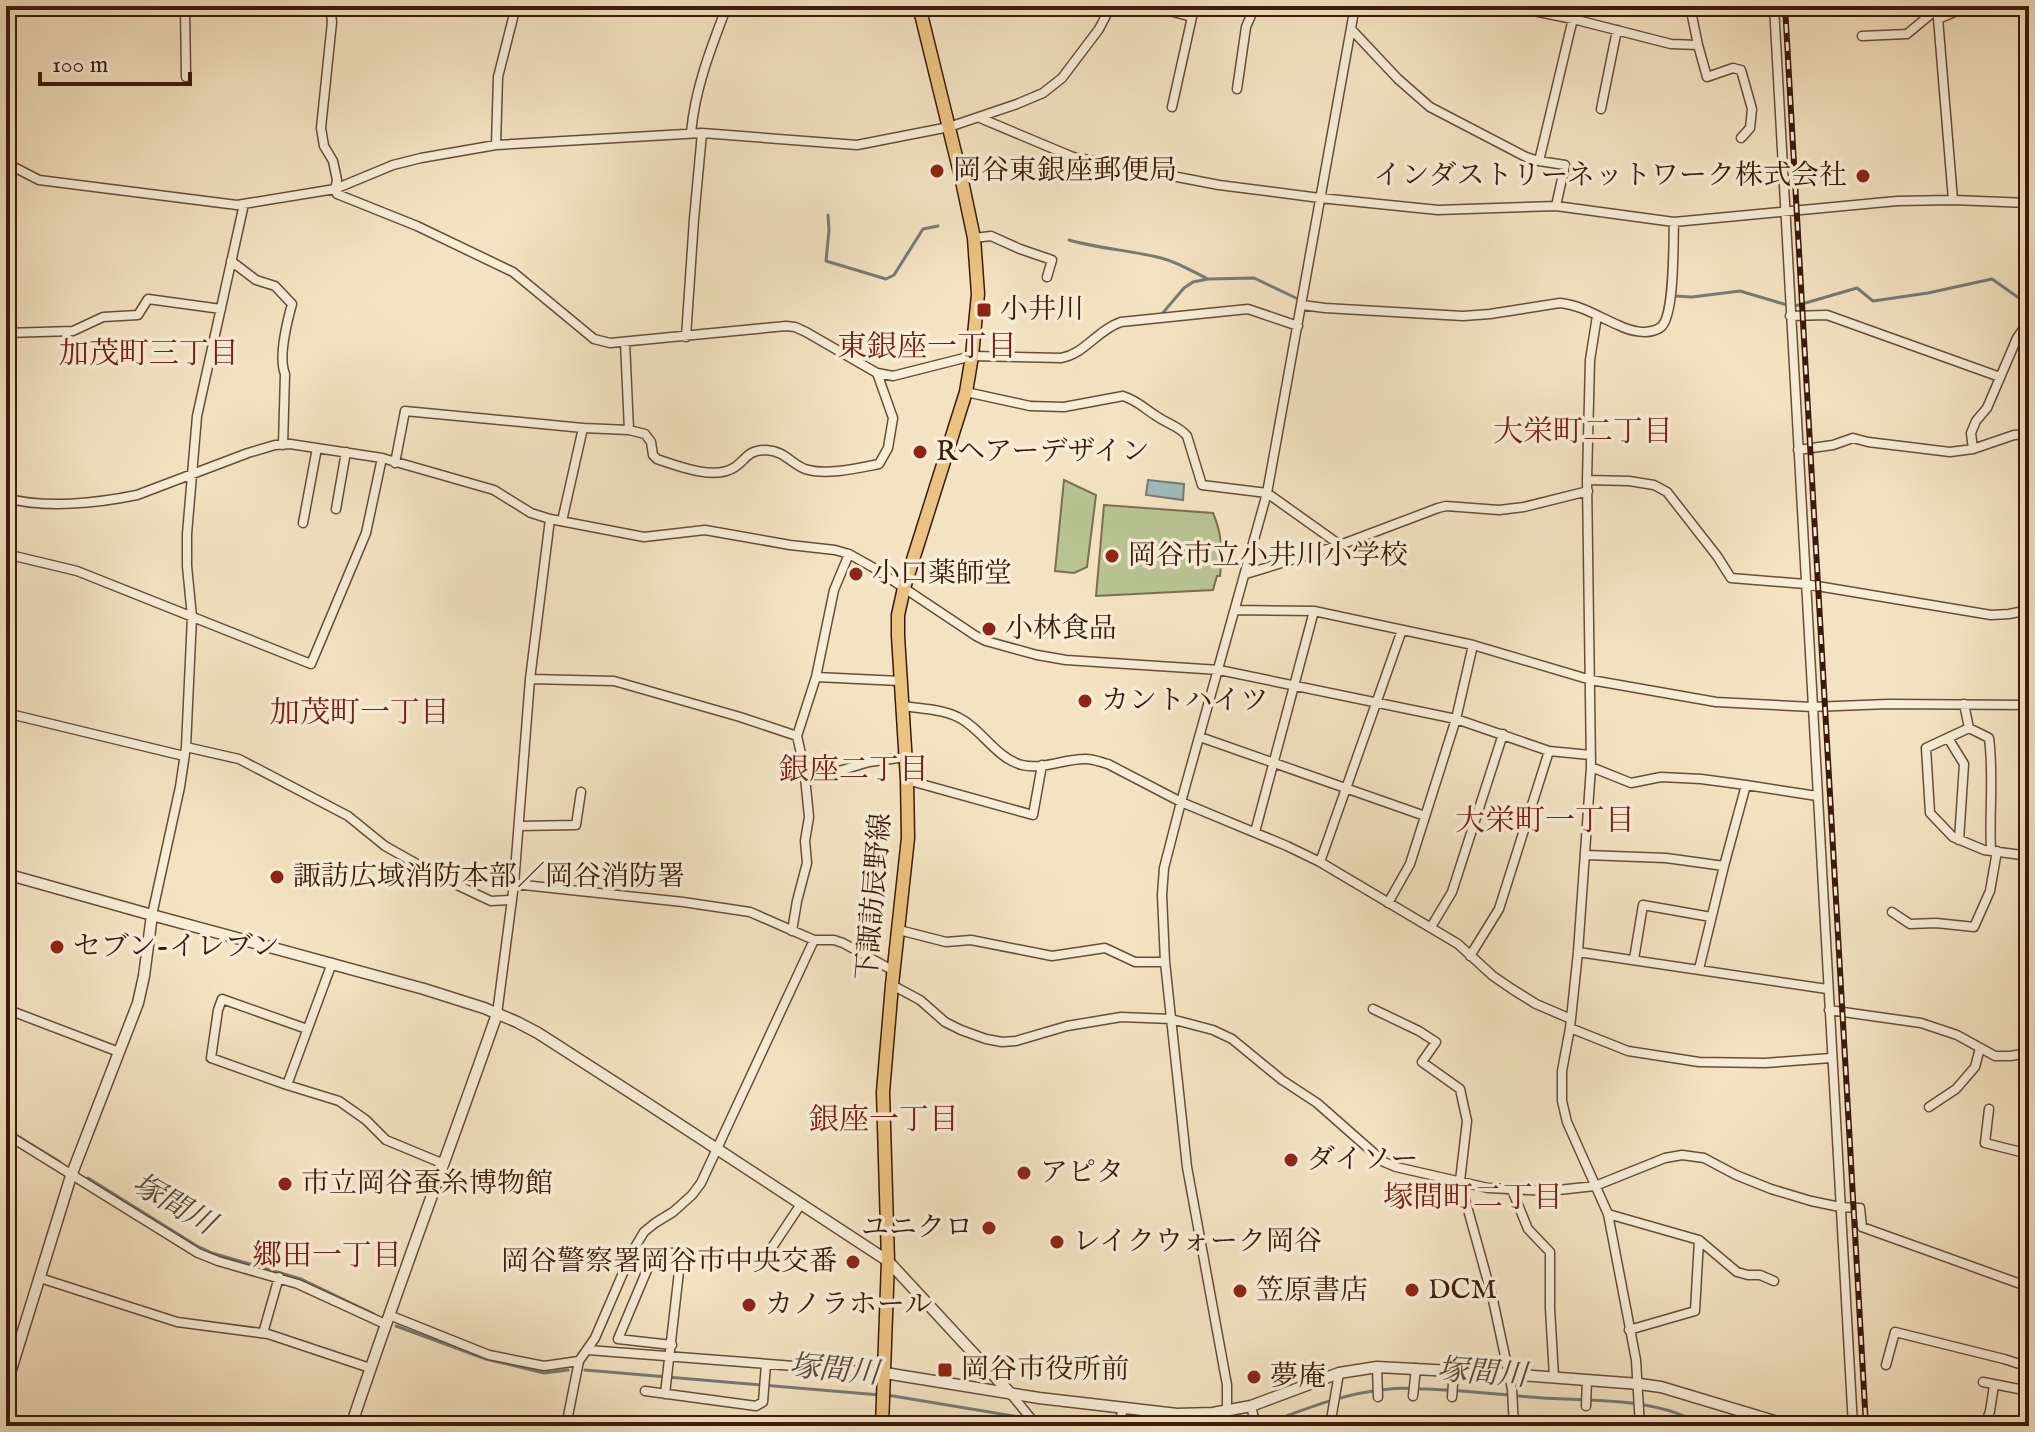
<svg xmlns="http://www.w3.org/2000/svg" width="2035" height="1432" viewBox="0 0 2035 1432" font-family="'IM FELL English','Noto Serif JP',serif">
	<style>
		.green { fill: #b9c495; stroke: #7a6f50; stroke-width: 2 }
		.water { fill: #9fbcbd; stroke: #777b76; stroke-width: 2 }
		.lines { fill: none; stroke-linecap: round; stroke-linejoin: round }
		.stream { stroke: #777b76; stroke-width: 3 }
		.minor-casing { stroke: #694c39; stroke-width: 11 }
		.tertiary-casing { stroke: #694c39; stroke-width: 13 }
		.primary-casing { stroke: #3b1a0b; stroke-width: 15 }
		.minor { stroke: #f8edd7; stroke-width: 8 }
		.tertiary { stroke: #f8edd7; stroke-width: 10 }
		.primary { stroke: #eac281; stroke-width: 12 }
		.rail-casing { stroke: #3b1a0b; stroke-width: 6 }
		.rail { stroke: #f8edd7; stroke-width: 3; stroke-dasharray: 9; stroke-linecap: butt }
		.poi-dot { fill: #8f2418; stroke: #f8edd7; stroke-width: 3 }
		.labels { text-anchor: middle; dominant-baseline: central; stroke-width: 7; stroke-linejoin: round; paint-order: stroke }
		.poi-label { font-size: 28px; fill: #3b1a0b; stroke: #f8edd7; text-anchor: start }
		.street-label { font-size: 28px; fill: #3b1a0b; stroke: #f8edd7 }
		.neighbourhood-label { font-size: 30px; fill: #7a1f14; stroke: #f8edd7 }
		.water-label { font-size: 30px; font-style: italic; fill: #594b40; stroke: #f8edd7 }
	</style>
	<rect width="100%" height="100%" fill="#f4e3c2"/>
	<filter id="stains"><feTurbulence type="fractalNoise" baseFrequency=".0025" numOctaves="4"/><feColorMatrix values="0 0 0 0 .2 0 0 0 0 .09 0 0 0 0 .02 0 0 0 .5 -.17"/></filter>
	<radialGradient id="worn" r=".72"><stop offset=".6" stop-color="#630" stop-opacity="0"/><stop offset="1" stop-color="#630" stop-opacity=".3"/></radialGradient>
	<path class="green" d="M1064,480L1096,495L1087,567L1074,573L1055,571Z
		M1104,505L1213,513C1222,534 1223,553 1220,576H1217L1213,590L1096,596Z"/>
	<path class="water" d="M1148,480L1184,484L1183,500L1146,495Z"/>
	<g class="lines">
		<path class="stream" d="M828,215L829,230L826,261L886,279L894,275L923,229L938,226
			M1069,240C1100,249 1130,250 1161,258C1177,262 1192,271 1206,278
			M1674,296L1692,297L1740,291L1784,304L1795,306L1857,288L1873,301L1928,293L1992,279L2029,305
			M1161,315L1184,288L1193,282L1208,279L1254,278L1296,298
			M6,1129L60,1162
			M88,1178L197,1246L212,1253L301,1279L374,1314
			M396,1326L486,1359L544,1373L568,1370
			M585,1370L880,1395
			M887,1395L1026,1418
			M1033,1419L1079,1426
			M1260,1426C1302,1410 1343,1393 1389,1389C1401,1387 1414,1389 1426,1389C1460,1390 1495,1394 1530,1397C1584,1402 1656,1395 1703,1426"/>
		<defs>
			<path id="minor" d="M54,6L58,9L113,6
				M185,6L186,77
				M330,6L332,22L321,128L324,146L333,161L337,180L335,189
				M1151,6L1192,17L1172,107
				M1508,6L1573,19L1671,44L1698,45L1690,6
				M1774,6L1853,1426
				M1937,6L1953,200
				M1938,19L1957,11L1962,6
				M1351,29L1398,79L1430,107L1526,157L1539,161L1565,165L1556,206
				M1862,36L1907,34L1937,9
				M1698,45L1707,77L1733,68L1741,70L1752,109L1750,128L1741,138
				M1237,89L1246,27L1255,6
				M1601,109L1617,30
				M980,118L1073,157L1219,185L1320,198L1438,210L1556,206L1674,222L1897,201L1953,200L2029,203
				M691,133C695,88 711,48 727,6
				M496,145L498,77L516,6
				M1539,161L1576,6
				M6,163L39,180L237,205L335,189L393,165L421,158L496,145L702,133L857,145L949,127L1017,104L1043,93L1062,78L1099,29L1111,6
				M335,189L337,194L417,226L513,272L594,339L610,343L786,326L795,327L806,332L877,373L893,376L972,356L1061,358C1085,354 1097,330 1121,322L1248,309L1298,326
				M974,238L991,236L1020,249L1052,260L1047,277
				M231,261L256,280L275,286L292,304C287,322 278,357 285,374L283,445
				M1302,305L1325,308L1463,316L1490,314L1560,303C1581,305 1599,317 1618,325C1630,331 1649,336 1661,327C1675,315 1673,243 1674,222
				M1597,316L1590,360L1587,480L1591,767L1578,952L1570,1028L1562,1071V1101L1567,1122L1608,1214L1636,1360L1640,1426
				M1790,316L1827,315L2000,377
				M6,333L73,331L103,317L138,315L148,299L221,309
				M686,337L694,219L702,133
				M625,342L629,430
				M966,392L1030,406L1064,407L1123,396C1137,400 1146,410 1158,417C1168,424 1179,426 1187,436L1202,485L1267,493L1340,545
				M1973,449L1971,433L1976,421L1987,408L2017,338L2029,321
				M1798,450L1833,445L1853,438L1868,442L1950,452L1973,449L2014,435L2029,434
				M395,463L405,411L583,428L629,430L645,434L651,442L653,455L657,459C678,466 715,481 735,467C747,459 747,450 766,450C785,451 790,463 805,469C826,476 859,468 879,464L888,448L893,418L877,373
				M1587,480L1629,481L1654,485L1667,492L1717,556L1731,578L1805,584L1991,615L2009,614L2029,610
				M6,498C45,509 98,503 137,495L248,453L275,445L290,444L382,458L494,490L531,513L550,519L644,537L705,530L790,545L835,550L849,554L874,568L976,636L986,641L1037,655L1066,660L1219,670L1456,719L1549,751L1590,755
				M336,509L346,452
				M562,521L583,428
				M303,523L317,448
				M6,554L77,571L311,664L366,533L382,458
				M1246,574L1340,545L1438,508L1446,506L1499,510L1524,507L1588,491
				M1235,610L1314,611L1473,645L1591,680L1716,702L1812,707L1888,704L2029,705
				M816,677L900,681
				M530,679L614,681L740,717L797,736
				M1964,704L1969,728L1989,738C1994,776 1989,812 1991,850
				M903,706C922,709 946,709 963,720C983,732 998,759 1022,765C1042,770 1064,759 1084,759C1092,758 1100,762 1108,764L1181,802L1287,846L1320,862L1458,944L1493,976L1512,989L1536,1004L1571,1019
				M6,713L184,756
				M1969,728L1926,748L1930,813L1953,837L1984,850L2029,856
				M1200,737L1425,816
				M1948,738L1964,764L1959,840
				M186,747L239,759L348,816L385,846L440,877L491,901L511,900
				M804,767L839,771L869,762L906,757
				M1591,767L1631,783L1661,777L1701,779L1746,785L1724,866L1699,969
				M907,780L1033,815L1042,765
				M1746,785L1817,796
				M519,826L576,825L581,792
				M1255,832L1314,611
				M1586,855L1666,858L1724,866
				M1320,862L1402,630
				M514,884L683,902L750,912L814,940H834L843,943L894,971
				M1388,903L1410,864L1456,719L1473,645
				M1892,912L1910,924L1936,923L1974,927L1990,891L1997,851
				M152,915L180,787L186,747L192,617L187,566V534L197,416L244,204
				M1431,927L1452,892L1503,734
				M899,930L946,942L971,940L1052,956L1105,948L1135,962H1165
				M792,931L797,901L807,863L805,841L809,817L804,767L797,736L816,677L834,590L849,554
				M1578,952L1827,989
				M1470,956L1499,909L1549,751
				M1634,959L1643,905L1711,917
				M892,985L920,1000L945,1022L961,1030L986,1039L1002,1042L1016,1041L1067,1026L1121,1017L1171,1019L1213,1030L1232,1039L1282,1080L1317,1103L1384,1162L1396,1167L1488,1188L1549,1191L1595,1186L1665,1158L1682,1155L1704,1158L1736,1175L1771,1189L1811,1201L1840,1207L1860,1208L1862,1227L2029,1287
				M6,1009L119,1052
				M1373,1009L1419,1031L1436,1042L1422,1062L1460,1089L1467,1121L1460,1181L1493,1300L1512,1389L1514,1426
				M1829,1010L1921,1023L1957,1035L1995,1056H2010L2029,1053
				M497,1014L514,884L530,679L550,519
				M1570,1028L1628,1051L1699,1062L1765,1063L1831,1058
				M307,1029L222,999L218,1010L211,1058L287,1085L332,963
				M287,1085L339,1101L366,1120L386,1140L444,1164
				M1929,1107L1956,1089L1975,1067L1980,1048
				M1989,1109L1985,1143L2029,1154
				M6,1134L198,1253L218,1261L298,1284L385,1324
				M1512,1190L1528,1229L1550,1252V1308L1554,1377
				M1608,1214L1699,1240L1737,1272L1748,1275H1760L1774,1281
				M40,1278L177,1322L268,1334L370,1368
				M389,1315L489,1355L544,1366L579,1361
				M1629,1330L1695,1311L1699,1240
				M263,1333L279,1277
				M672,1345L618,1339L655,1251L681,1254
				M588,1350L885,1373
				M1886,1365L1895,1332L2004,1359L2029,1367
				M1377,1367L1378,1397
				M1983,1382L2029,1391
				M645,1391L756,1406L763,1402L766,1364
				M665,1394L681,1254L765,1258L801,1204
				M1011,1394L1037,1426
				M1413,1396L1416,1368
				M1452,1397L1454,1371
				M1251,1406L1256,1426
				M1586,1406L1587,1380
				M566,1426L579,1361L595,1338L632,1252L644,1232L655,1223L673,1212L692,1195L701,1183L814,940
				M1118,1426L1123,1409
				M1161,1426L1163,1413
				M1227,1426V1385L1187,1167L1165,962L1162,895L1164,868L1181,802L1267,493L1355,6
				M1330,1426L1339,1373
				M1985,1426L1990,1411L1994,1385"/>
			<path id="tertiary" d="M6,874L152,915L424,989L484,1008L517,1022L538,1033L639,1098L888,1261L1011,1394
				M885,1373L1039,1398L1177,1414L1213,1413L1251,1406L1339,1373L1377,1367L1508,1374L1639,1384L1661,1387L1791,1426
				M6,1386L71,1176L138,1003L144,976L152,915
				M351,1426C397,1288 449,1151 497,1014"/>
			<path id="primary" d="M882,1426L888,1261L883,1092L892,985L908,838L907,780L898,636V615L904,588L966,392L972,356L978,294L974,238L962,181L919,6"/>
		</defs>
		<use href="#minor" class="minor-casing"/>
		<use href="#tertiary" class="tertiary-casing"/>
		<use href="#primary" class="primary-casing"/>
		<use href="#minor" class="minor"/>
		<use href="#tertiary" class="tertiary"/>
		<use href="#primary" class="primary"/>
		<defs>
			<path id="rail" d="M1785,6L1866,1426"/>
		</defs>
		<use href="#rail" class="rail-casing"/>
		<use href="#rail" class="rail"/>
	</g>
	<g class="poi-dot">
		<circle cx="937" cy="171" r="8"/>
		<circle cx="1863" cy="176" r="8"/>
		<rect x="976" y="302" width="16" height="16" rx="4"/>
		<circle cx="920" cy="452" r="8"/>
		<circle cx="1112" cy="556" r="8"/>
		<circle cx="856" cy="574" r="8"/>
		<circle cx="989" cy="629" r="8"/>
		<circle cx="1085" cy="701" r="8"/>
		<circle cx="277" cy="877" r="8"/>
		<circle cx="57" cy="947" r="8"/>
		<circle cx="1291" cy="1160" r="8"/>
		<circle cx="1024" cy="1173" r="8"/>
		<circle cx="285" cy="1184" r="8"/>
		<circle cx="989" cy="1228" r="8"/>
		<circle cx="1057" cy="1242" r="8"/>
		<circle cx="853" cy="1262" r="8"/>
		<circle cx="1412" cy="1290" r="8"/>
		<circle cx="1240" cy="1291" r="8"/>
		<circle cx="749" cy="1305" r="8"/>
		<rect x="937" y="1362" width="16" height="16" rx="4"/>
		<circle cx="1254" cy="1377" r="8"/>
	</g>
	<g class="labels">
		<g class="poi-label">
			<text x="953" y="171">岡谷東銀座郵便局</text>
			<text x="1847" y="176" text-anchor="end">インダストリーネットワーク株式会社</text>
			<text x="1000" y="310">小井川</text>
			<text x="936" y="452">Rヘアーデザイン</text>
			<text x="1128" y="556">岡谷市立小井川小学校</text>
			<text x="872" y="574">小口薬師堂</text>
			<text x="1005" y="629">小林食品</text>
			<text x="1101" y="701">カントハイツ</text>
			<text x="293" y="877">諏訪広域消防本部／岡谷消防署</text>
			<text x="73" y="947">セブン-イレブン</text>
			<text x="1307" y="1160">ダイソー</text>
			<text x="1040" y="1173">アピタ</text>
			<text x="301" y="1184">市立岡谷蚕糸博物館</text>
			<text x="973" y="1228" text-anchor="end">ユニクロ</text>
			<text x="1073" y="1242">レイクウォーク岡谷</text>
			<text x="837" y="1262" text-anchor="end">岡谷警察署岡谷市中央交番</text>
			<text x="1428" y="1290">DCM</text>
			<text x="1256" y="1291">笠原書店</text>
			<text x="765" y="1305">カノラホール</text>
			<text x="961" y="1370">岡谷市役所前</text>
			<text x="1270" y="1377">夢庵</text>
		</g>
		<g class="street-label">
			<text transform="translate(875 897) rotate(-85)">下諏訪辰野線</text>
		</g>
		<g class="neighbourhood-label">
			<text x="927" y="348">東銀座一丁目</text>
			<text x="149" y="355">加茂町三丁目</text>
			<text x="1583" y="433">大栄町二丁目</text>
			<text x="360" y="714">加茂町一丁目</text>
			<text x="854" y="771">銀座二丁目</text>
			<text x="1545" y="822">大栄町一丁目</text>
			<text x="884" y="1121">銀座一丁目</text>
			<text x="1473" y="1199">塚間町二丁目</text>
			<text x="327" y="1257">郷田一丁目</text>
		</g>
		<g class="water-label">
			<text transform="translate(173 1205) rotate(30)">塚間川</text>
			<text transform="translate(834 1371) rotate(5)">塚間川</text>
			<text transform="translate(1482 1374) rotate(4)">塚間川</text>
		</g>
	</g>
	<rect width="2035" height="1432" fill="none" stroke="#f4e3c2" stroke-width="32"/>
	<rect x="8" y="8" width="2019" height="1416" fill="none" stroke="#3b1a0b" stroke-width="4"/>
	<rect x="16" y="16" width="2003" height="1400" fill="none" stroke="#3b1a0b" stroke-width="2"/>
	<path d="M40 72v12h150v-12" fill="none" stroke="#3b1a0b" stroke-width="4"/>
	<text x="52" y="72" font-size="24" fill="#3b1a0b" stroke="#f8edd7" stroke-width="6" paint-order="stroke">100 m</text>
	<rect width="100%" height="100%" filter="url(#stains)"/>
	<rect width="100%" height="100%" fill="url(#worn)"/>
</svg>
